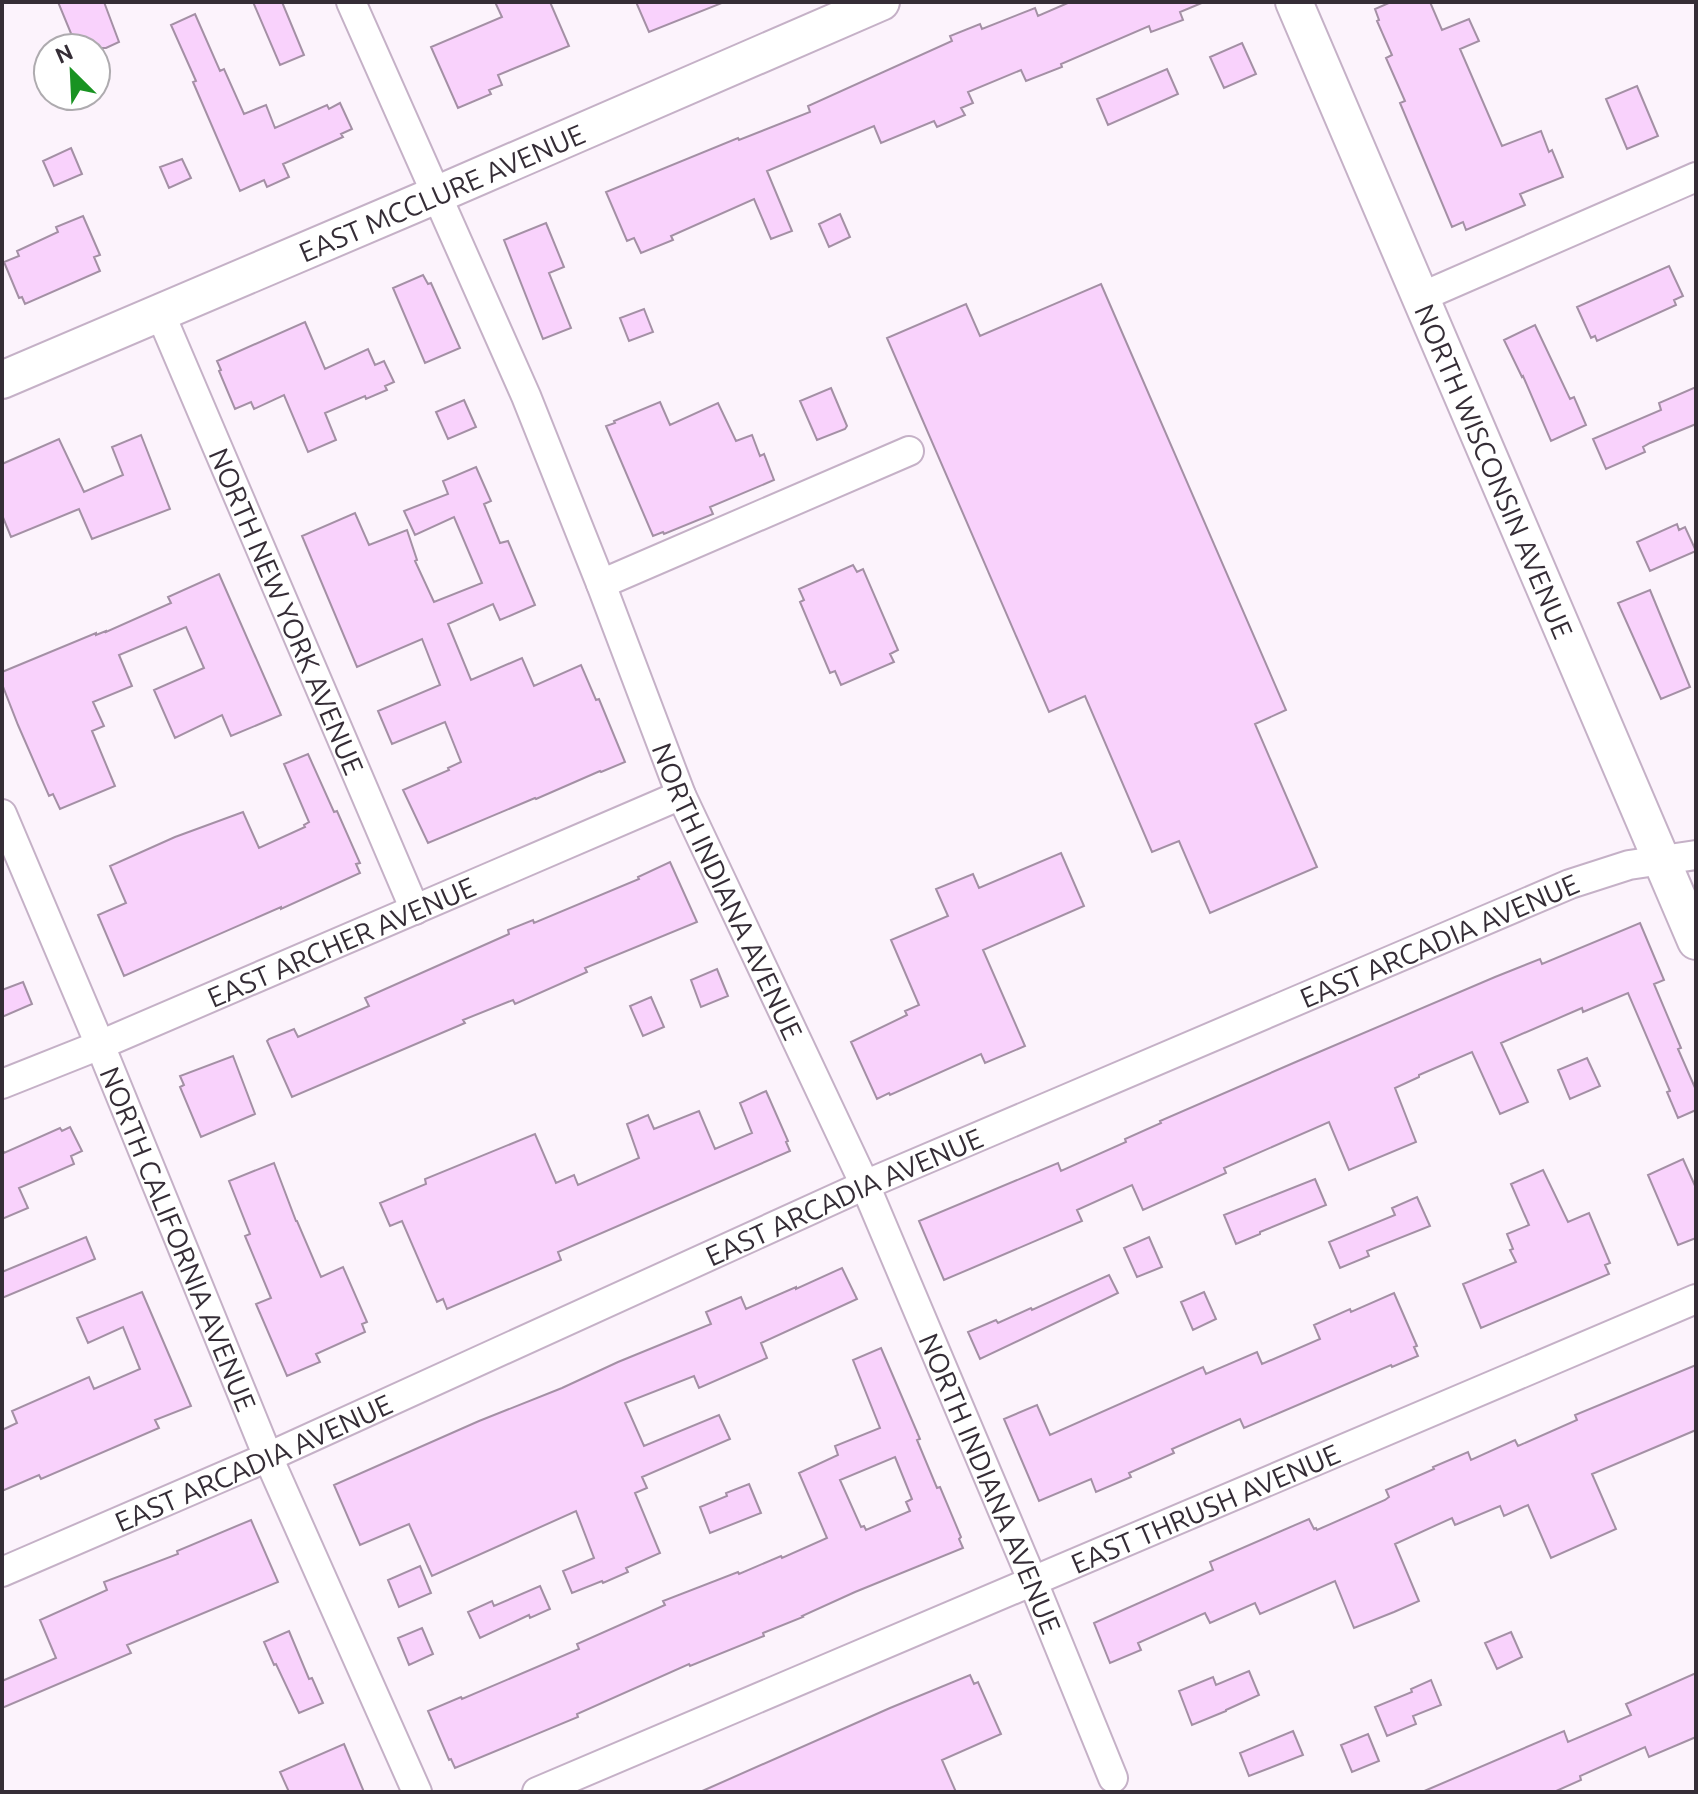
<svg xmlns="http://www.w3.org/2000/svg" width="1698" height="1794" viewBox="0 0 1698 1794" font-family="Ubuntu,sans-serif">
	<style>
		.building { fill: #f9d2fc; stroke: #a490a5; stroke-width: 2; fill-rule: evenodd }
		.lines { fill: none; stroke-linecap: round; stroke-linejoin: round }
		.minor-casing { stroke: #c5b1c7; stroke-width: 32 }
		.tertiary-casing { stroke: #c5b1c7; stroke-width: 40 }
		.minor { stroke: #fff; stroke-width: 28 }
		.tertiary { stroke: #fff; stroke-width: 36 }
		.labels { text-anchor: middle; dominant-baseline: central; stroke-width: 6; stroke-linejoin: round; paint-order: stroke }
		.street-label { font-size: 28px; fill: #352d36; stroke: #fff }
	</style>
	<rect width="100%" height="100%" fill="#fcf3fc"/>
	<path class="building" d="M58,2H104L119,42L106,48H77Z
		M253,2H282L304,55L280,65Z
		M495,2H550L569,46L498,75L502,85L489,90L491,94L458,108L431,47L502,17Z
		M636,2H721L722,3L649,32Z
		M1070,2H1204L1180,12L1183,20L1151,32L1149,26L1061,64L1062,67L1026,81L1021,70L968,92L973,103L961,108L965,115L937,127L934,121L881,143L874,126L767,171L792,231L771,239L754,199L671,236L673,240L641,253L634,238L627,241L606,192L738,138L739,140L810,112L808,106L952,41L950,36L980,24L982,29L1035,8L1038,16Z
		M1391,2H1430L1442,30L1469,19L1479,41L1460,49L1502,146L1541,131L1549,152L1552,150L1563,177L1520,194L1525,205L1466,230L1463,222L1452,227L1400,103L1405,101L1386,58L1392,55L1377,21L1379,20L1375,9Z
		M195,14L220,71L224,69L244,114L266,105L275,128L327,105L329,109L340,103L352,129L341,134L343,137L283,164L289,177L267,187L264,180L240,191L193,82L196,81L171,25Z
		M1242,43L1256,74L1224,88L1210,57Z
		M1167,69L1178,94L1108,125L1097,99Z
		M1637,86L1658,136L1627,149L1606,99Z
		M71,148L82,174L54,186L43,161Z
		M182,159L191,178L169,188L160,167Z
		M840,214L850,237L829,247L819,224Z
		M83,216L100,255L94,257L100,271L25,304L22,297L19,298L4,262L19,256L17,251L58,232L56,227Z
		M546,223L564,267L549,273L571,328L543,339L504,240Z
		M1669,266L1683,296L1674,300L1676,305L1597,341L1595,336L1591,338L1577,307Z
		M423,275L428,284L431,283L460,348L425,363L393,288Z
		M1101,284L1286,710L1255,724L1317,867L1210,913L1179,841L1152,852L1085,696L1049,712L887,338L966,304L980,336Z
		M644,309L653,332L629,341L620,318Z
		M305,322L325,369L368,349L375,365L384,361L394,382L385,386L387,390L366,399L365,396L325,413L336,440L308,452L284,395L254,409L251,402L235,409L219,371L221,370L217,361Z
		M1535,325L1570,399L1574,397L1586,425L1551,441L1523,376L1522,377L1504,340Z
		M1696,387V424L1650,443L1643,447L1645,452L1606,469L1593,439L1661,410L1659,403Z
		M831,388L847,426L845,429L817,440L800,401Z
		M464,400L476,427L448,439L436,412Z
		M660,402L670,425L718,403L736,441L752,435L760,456L764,454L774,480L710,507L713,514L664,534L663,532L653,536L606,426L615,423L614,421Z
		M141,435L170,509L92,539L79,509L11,537L2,515V464L59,439L84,492L123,475L112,447Z
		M476,467L491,501L484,504L500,543L508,541L535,605L500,620L493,604L448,624L471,680L522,658L534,686L581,665L596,700L599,699L625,762L601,772L600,771L536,799L535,798L428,843L403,790L449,770L448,768L461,762L445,722L392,744L378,711L440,685L422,639L357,667L302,536L355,513L369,545L407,530L417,560L415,561L434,602L482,583L454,517L415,535L404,511L448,494L443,481Z
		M1677,524L1679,530L1685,527L1696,551L1650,571L1637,542Z
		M853,565L857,572L863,569L898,650L890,654L894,662L841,685L835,671L830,673L800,602L804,600L799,589Z
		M219,574L281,715L231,736L222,715L175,738L154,690L204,668L186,627L119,655L132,686L93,702L104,726L92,731L115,786L60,809L53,794L49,796L18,725L2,684V672L96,633V635L106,631V632L171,603L168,597Z
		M1650,590L1690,687L1661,699L1618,603Z
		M308,754L334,812L337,811L360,863L356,864L360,873L281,909V907L124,976L98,915L126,903L110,866L175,837L243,812L259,848L305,827L304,825L309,822L284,764Z
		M1061,853L1084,906L983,950L1025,1046L985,1063L981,1054L890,1095L889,1093L877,1099L851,1042L907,1015L905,1011L919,1005L891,940L948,916L936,889L973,874L979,888Z
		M670,862L697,922L585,968L587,972L515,1004L513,1000L463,1020L465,1023L292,1097L267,1041L269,1039L294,1029L298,1037L369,1006L365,998L509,934L508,930L533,920L534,923L639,879L638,877Z
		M1640,923L1664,980L1654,984L1681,1048L1678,1049L1696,1090V1110L1678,1118L1667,1092L1670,1091L1628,993L1583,1012L1582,1008L1501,1043L1528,1102L1500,1114L1472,1052L1419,1075V1077L1395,1088L1416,1142L1349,1170L1329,1122L1224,1168L1226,1173L1143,1210L1132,1185L1077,1210L1082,1221L944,1280L919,1221L1058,1163L1061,1171L1126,1142L1125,1139L1161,1123L1160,1121L1298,1061L1495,977L1540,959L1542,964Z
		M717,969L728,996L701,1007L691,980Z
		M23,982L32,1004L2,1017V990Z
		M651,997L664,1027L643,1036L630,1006Z
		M233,1056L255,1114L201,1137L180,1087L184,1085L180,1076Z
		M1587,1058L1600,1086L1570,1099L1558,1070Z
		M766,1091L788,1141L786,1142L790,1151L558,1252L561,1260L447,1309L443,1299L437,1302L402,1221L390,1226L380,1203L426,1184L425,1179L535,1134L556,1183L574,1175L578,1185L639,1158L627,1124L648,1115L654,1129L699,1111L715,1149L752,1133L740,1103Z
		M70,1127L82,1151L71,1156L74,1164L19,1188L28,1208L2,1219V1148L4,1153L60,1128L62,1131Z
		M1683,1159L1696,1188V1238L1678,1245L1648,1175Z
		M274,1163L296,1221H297L321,1277L343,1267L367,1322L362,1324L365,1332L316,1354L320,1362L287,1376L256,1304L271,1298L245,1236L250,1234L229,1181Z
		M1543,1170L1568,1222L1589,1213L1610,1263L1605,1265L1609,1274L1481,1328L1463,1284L1516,1262L1510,1250L1513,1249L1507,1234L1529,1225L1511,1184Z
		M1315,1179L1326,1205L1260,1232V1234L1236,1244L1224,1215Z
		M1417,1197L1430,1226L1367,1251L1369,1256L1340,1268L1329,1242L1395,1215L1392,1208Z
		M86,1237L95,1259L2,1298V1272Z
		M1149,1237L1162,1267L1137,1277L1124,1248Z
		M842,1268L857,1299L761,1343L767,1358L699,1388L694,1376L625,1403L644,1446L719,1415L730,1439L642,1477L647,1488L635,1493L660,1553L626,1568L628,1572L603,1583L602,1581L572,1593L563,1571L594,1558L576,1511L432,1576L409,1524L360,1545L334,1485L479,1421L562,1388L618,1362L711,1324L706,1312L741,1297L746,1309L796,1287V1289Z
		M1109,1275L1118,1293L980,1359L968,1332L996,1320L998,1323L1031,1308L1032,1310Z
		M142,1292L191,1406L155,1420L159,1428L41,1479L39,1475L2,1491V1430L17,1423L12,1411L89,1377L94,1389L140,1369L123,1327L88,1343L77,1318Z
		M1204,1292L1216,1319L1193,1330L1181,1302Z
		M1394,1293L1417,1346L1414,1347L1418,1356L1392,1367L1391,1365L1244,1428L1240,1419L1172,1449L1174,1453L1129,1473L1131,1477L1096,1492L1091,1479L1039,1501L1004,1419L1037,1405L1050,1435L1203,1367L1206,1374L1257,1352L1262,1364L1320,1339L1314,1325L1350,1309L1351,1312Z
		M881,1348L920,1439L917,1440L937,1488L940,1487L961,1537L959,1539L963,1548L855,1592L802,1616L803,1617L763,1633L764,1636L690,1666L689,1664L577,1714L578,1717L455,1768L451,1759L449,1760L428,1711L461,1697L462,1699L579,1649L577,1644L665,1605L663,1601L738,1572L739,1574L781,1556L782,1558L827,1538L799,1473L838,1455L835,1446L880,1428L853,1360ZM895,1457L912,1499L906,1502L910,1511L866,1530L864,1526L861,1527L840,1480Z
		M1696,1365V1430L1592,1474L1616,1529L1551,1558L1528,1505L1504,1516L1500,1506L1455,1525L1452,1518L1395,1544L1419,1601L1394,1612L1354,1628L1335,1581L1260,1614L1255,1603L1210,1623L1205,1613L1138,1643L1141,1650L1110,1663L1094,1623L1213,1570L1210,1562L1309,1519L1314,1529L1316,1528L1317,1530L1385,1500L1389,1497L1386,1490L1434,1469L1433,1467L1468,1452L1471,1460L1515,1440L1518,1446L1577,1420L1575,1415Z
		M749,1484L761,1513L710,1533L700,1507L727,1496L726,1493Z
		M251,1520L278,1582L127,1645L131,1653L2,1708V1681L56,1658L40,1620L107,1590L104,1582L178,1554L177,1551Z
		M420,1566L431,1593L399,1607L388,1580Z
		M540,1586L550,1609L530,1618L529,1615L480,1638L468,1612L492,1601L494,1606Z
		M422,1628L433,1654L409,1665L398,1638Z
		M289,1631L309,1679L312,1678L323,1703L299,1713L276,1664L274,1665L264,1642Z
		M1511,1632L1522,1657L1497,1669L1485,1643Z
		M1249,1671L1259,1695L1226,1710V1711L1192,1725L1179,1691L1213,1677L1216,1685Z
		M1696,1673V1737L1649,1757L1645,1747L1580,1776L1581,1780L1554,1792H1422L1564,1731L1568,1742L1631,1715L1626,1704Z
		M970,1675L974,1684L978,1682L1001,1734L942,1760L956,1792H700L890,1708Z
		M1431,1680L1441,1705L1413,1716L1416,1724L1387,1736L1375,1707L1412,1692L1411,1689Z
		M1293,1731L1303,1755L1249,1776L1240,1753Z
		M1368,1734L1379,1761L1352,1772L1341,1745Z
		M344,1744L364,1792H289L280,1772Z"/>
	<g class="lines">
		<defs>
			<g id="minor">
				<path id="s1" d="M351,2L526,396L601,584L681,795L865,1185L1033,1582L1113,1778"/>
				<path d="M1421,297L1696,177"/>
				<path id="s2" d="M160,313L415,910"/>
				<path d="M601,584L909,451"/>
				<path id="s3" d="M2,814L100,1045L268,1457L417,1792"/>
				<path id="s4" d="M2,1084L100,1045L681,795"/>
				<path id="s5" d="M2,1572L268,1457L865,1185L1570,884L1629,865L1696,855"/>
				<path id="s6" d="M537,1792L1696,1299"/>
			</g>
			<g id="tertiary">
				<path id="s7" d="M1294,2L1696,941"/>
				<path id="s8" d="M2,380L436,195L881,2"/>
			</g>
		</defs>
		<use href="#minor" class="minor-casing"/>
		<use href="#tertiary" class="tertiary-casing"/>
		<use href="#minor" class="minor"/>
		<use href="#tertiary" class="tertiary"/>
	</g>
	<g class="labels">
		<g class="street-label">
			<text stroke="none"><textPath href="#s8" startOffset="478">EAST MCCLURE AVENUE</textPath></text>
			<text stroke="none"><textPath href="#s7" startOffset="510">NORTH WISCONSIN AVENUE</textPath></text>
			<text stroke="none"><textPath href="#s2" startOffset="324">NORTH NEW YORK AVENUE</textPath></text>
			<text stroke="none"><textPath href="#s1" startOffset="966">NORTH INDIANA AVENUE</textPath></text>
			<text stroke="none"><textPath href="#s4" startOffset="368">EAST ARCHER AVENUE</textPath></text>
			<text stroke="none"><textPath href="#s5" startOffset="1570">EAST ARCADIA AVENUE</textPath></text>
			<text stroke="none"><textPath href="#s5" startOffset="922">EAST ARCADIA AVENUE</textPath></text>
			<text stroke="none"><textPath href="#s3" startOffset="460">NORTH CALIFORNIA AVENUE</textPath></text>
			<text stroke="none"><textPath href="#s5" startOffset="274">EAST ARCADIA AVENUE</textPath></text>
			<text stroke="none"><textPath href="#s1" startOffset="1614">NORTH INDIANA AVENUE</textPath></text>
			<text stroke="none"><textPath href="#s6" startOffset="726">EAST THRUSH AVENUE</textPath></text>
		</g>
	</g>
	<rect width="1698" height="1794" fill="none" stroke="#352d36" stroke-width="8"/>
	<g transform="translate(72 72) rotate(336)"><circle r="38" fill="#ffffff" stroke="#aeabaf" stroke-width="2"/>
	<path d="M0-6L14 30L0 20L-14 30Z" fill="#199322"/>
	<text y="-12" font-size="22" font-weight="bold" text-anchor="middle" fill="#352d36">N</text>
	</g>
</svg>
